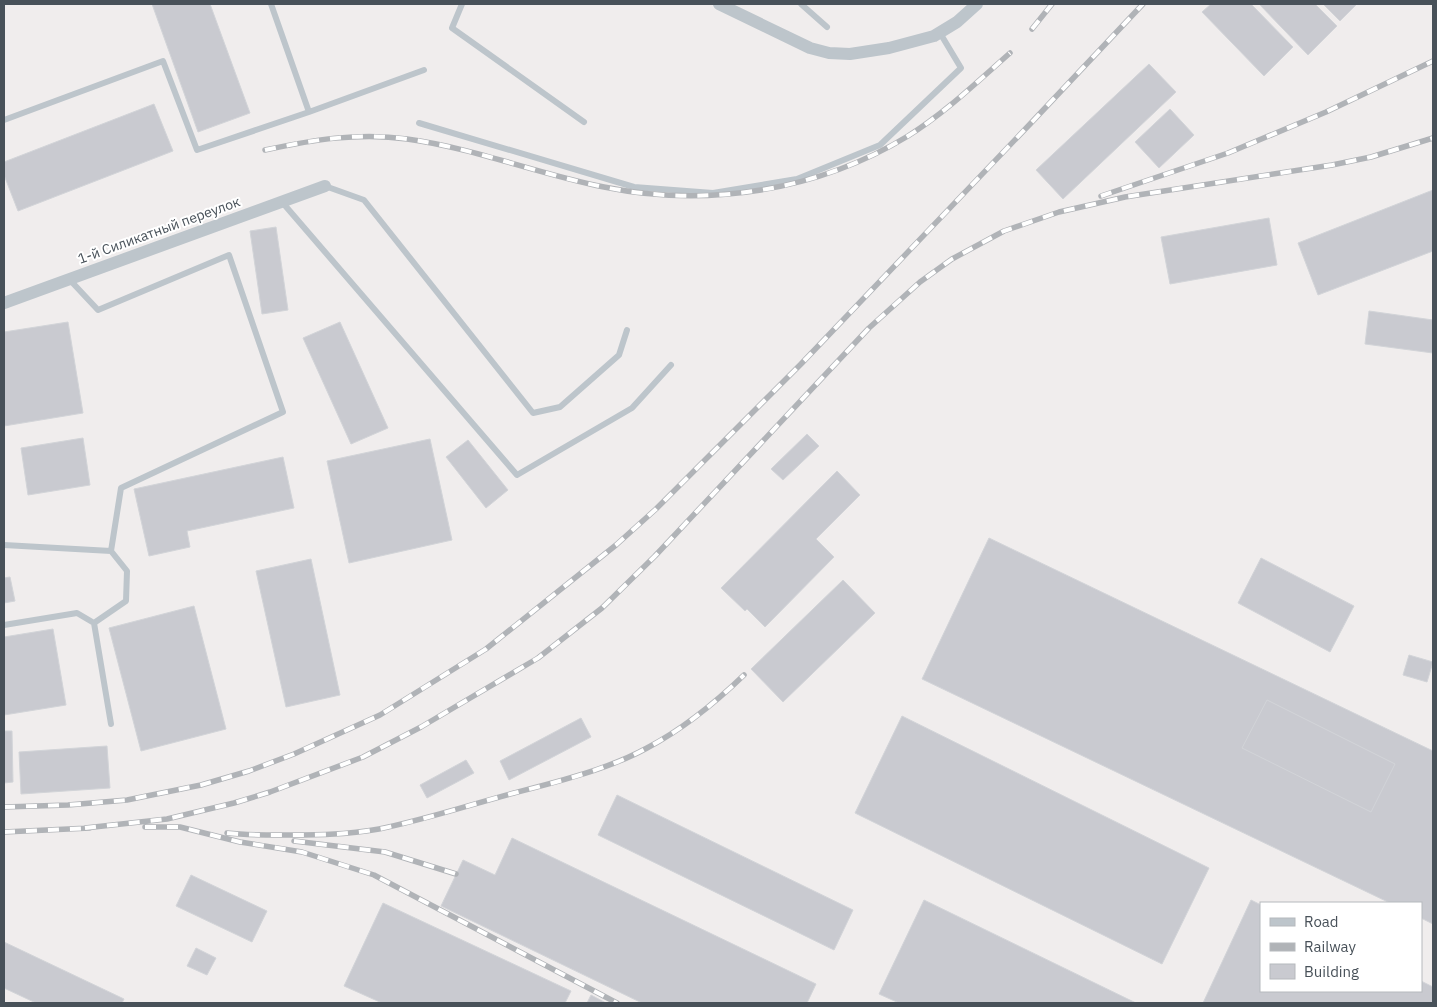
<svg xmlns="http://www.w3.org/2000/svg" width="1437" height="1007" viewBox="0 0 1437 1007" font-family="'IBM Plex Sans',sans-serif">
	<style>
		.building { fill: #c9cad0; stroke: #d2d4d8 }
		.lines { fill: none; stroke-linecap: round; stroke-linejoin: round }
		.service { stroke: #bdc5cb; stroke-width: 6 }
		.minor { stroke: #bdc5cb; stroke-width: 12 }
		.rail-casing { stroke: #b0b3b7; stroke-width: 5.5 }
		.rail { stroke: #fff; stroke-width: 4; stroke-dasharray: 11; stroke-linecap: butt }
		.labels { text-anchor: middle; dominant-baseline: central; stroke-width: 4; stroke-linejoin: round; paint-order: stroke }
		.street-label { font-size: 14px; fill: #485159; stroke: #fff }
	</style>
	<rect width="100%" height="100%" fill="#f0eded"/>
	<path class="building" d="M152,4H210L250,113L198,132Z
		M1211,4H1251L1293,47L1264,76L1202,12Z
		M1259,4H1315L1337,26L1308,55Z
		M1323,4H1357L1340,21Z
		M1149,64L1176,92L1063,199L1036,170Z
		M154,104L173,151L18,211L4,175V162Z
		M1170,109L1194,135L1159,168L1135,142Z
		M1433,190V251L1318,295L1298,243Z
		M1269,218L1277,265L1170,284L1161,237Z
		M276,227L288,310L262,314L250,231Z
		M1369,311L1433,320V353L1365,344Z
		M68,322L83,413L4,426V332Z
		M340,322L388,428L351,444L303,338Z
		M807,434L819,446L783,480L771,469Z
		M83,438L90,485L28,495L21,448Z
		M430,439L452,540L349,563L327,461Z
		M468,440L508,490L486,508L446,457Z
		M283,457L294,508L187,531L190,547L149,556L134,489Z
		M837,471L860,495L816,539L834,557L765,627L747,609L745,611L721,588Z
		M989,538L1433,751V924L1421,918V903H1390L922,679Z
		M1261,558L1354,606L1330,652L1238,603Z
		M311,559L340,695L286,707L256,571Z
		M10,577L15,601L4,603V578Z
		M843,580L875,613L783,702L751,669Z
		M194,606L226,729L141,751L109,628Z
		M53,629L66,705L4,715V637Z
		M1409,655L1433,662L1427,682L1403,675Z
		M1267,700L1395,764L1371,812L1242,748Z
		M902,716L1209,868L1162,964L855,813Z
		M581,718L591,737L509,780L500,761Z
		M4,731H12L13,782L4,783Z
		M107,746L110,788L21,794L19,752Z
		M466,760L474,773L427,798L420,785Z
		M617,795L853,910L834,950L598,835Z
		M512,838L816,984L807,1003H642L441,906L463,860L495,875Z
		M191,875L267,911L252,942L176,906Z
		M924,900L1136,1003H899L879,994Z
		M1251,900L1261,905V991H1421V981L1433,987V1003H1203Z
		M383,903L571,991L565,1003H382L344,986Z
		M4,942L124,999L122,1003H36L4,988Z
		M196,948L216,958L207,975L187,966Z
		M591,995L606,1003H587Z"/>
	<g class="lines">
		<path class="service" d="M271,4L309,112
			M462,4L452,28L584,122
			M801,4L827,27
			M4,120L163,61L197,150L309,112L424,70
			M419,123L634,187L713,193L797,179L880,145L961,68L940,33
			M325,186L364,200L533,413L560,407L619,355L627,330
			M282,202L517,475L632,408L671,365
			M4,545L111,551L121,488L283,412L229,255L98,310L69,279
			M111,551L127,571L126,601L94,623L111,724
			M4,625L77,613L94,623"/>
		<path class="minor" d="M719,4L810,48L829,53L850,54L889,48L934,36L957,22L977,4
			M4,303L325,186"/>
		<defs>
			<path id="rail" d="M1032,29L1052,4
				M265,150C312,140 359,132 407,139C474,148 538,174 604,187C707,208 818,191 908,136C945,113 977,82 1010,53
				M1101,196L1228,153L1326,112L1433,61
				M4,807L68,805L127,800L201,785L249,771L294,754L380,715L486,649L616,545L656,509L801,364L1031,123L1143,4
				M145,827H180L240,842L302,852L374,875L617,1003
				M85,828L167,819L234,803L270,792L363,757L421,727L538,658L602,608L655,556L869,328L920,282L952,259L1004,231L1059,212L1125,197L1332,165L1371,157L1433,138
				M4,832L90,828
				M227,833C245,835 262,835 280,835C313,835 347,835 379,829C424,820 469,805 514,793C557,782 609,769 647,748C683,729 715,703 744,675
				M294,841L385,852L456,874"/>
		</defs>
		<use href="#rail" class="rail-casing"/>
		<use href="#rail" class="rail"/>
	</g>
	<g class="labels">
		<g class="street-label">
			<text transform="translate(159 230) rotate(-20)">1-й Силикатный переулок</text>
		</g>
	</g>
	<rect width="1437" height="1007" fill="none" stroke="#485159" stroke-width="10"/>
	<rect x="1260" y="902" width="162" height="90" fill="#ffffff" stroke="#b6b9bd"/>
	<rect x="1270" y="918" width="25" height="8" fill="#bdc5cb" stroke="#b6b9bd"/>
	<text x="1304" y="927" font-size="15" fill="#485159">Road</text>
	<rect x="1270" y="943" width="25" height="8" fill="#b0b3b7" stroke="#b6b9bd"/>
	<text x="1304" y="952" font-size="15" fill="#485159">Railway</text>
	<rect x="1270" y="964" width="25" height="15" fill="#c9cad0" stroke="#b6b9bd"/>
	<text x="1304" y="977" font-size="15" fill="#485159">Building</text>
</svg>
